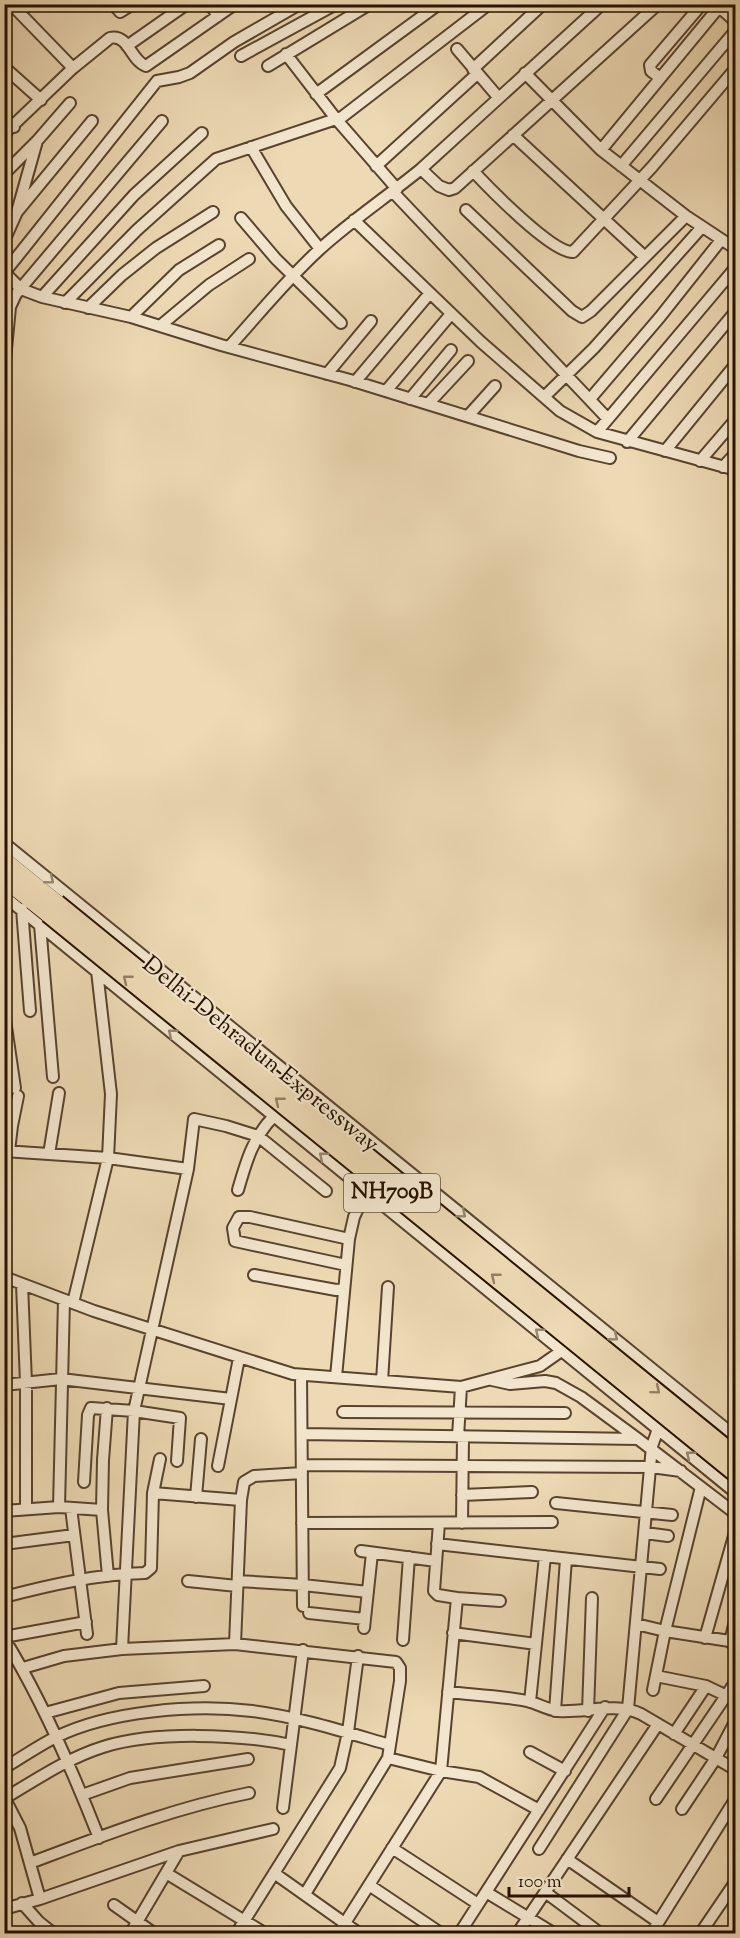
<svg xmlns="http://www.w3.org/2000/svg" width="740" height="1938" viewBox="0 0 740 1938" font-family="'Sorts Mill Goudy',serif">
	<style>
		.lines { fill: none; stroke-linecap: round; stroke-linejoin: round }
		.minor-casing { stroke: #58432e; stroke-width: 14 }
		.highway-casing { stroke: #271101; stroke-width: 20 }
		.minor { stroke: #f3e6ce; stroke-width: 10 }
		.highway { stroke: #edd9b3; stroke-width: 16 }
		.highway-bridge-casing { stroke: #271101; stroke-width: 20; stroke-linecap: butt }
		.highway-bridge { stroke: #edd9b3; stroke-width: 16 }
		.oneway { stroke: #978672 }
		.oneway2 { stroke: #947f63 }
		.labels { text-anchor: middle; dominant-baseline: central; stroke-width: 4.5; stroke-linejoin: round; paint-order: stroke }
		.shield { fill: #f3e6ce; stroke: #64513e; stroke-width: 1.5 }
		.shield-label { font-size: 22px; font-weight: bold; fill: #271101 }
		.street-label { font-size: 24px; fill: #271101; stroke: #f3e6ce }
	</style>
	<rect width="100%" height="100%" fill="#edd9b3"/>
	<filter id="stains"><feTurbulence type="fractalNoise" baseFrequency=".00333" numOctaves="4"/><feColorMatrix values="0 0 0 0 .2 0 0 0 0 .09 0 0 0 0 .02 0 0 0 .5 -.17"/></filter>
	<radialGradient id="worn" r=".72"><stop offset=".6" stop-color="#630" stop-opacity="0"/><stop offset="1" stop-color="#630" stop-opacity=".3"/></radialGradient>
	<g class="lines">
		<defs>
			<path id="minor" d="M11,4L73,68
				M59,4H63
				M113,4L120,12L133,4
				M210,4L218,16
				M716,4L736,22
				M127,46L187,4
				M457,49L498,97
				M286,54L337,120L397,189
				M241,56L336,4
				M268,66L370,4
				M4,67L41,100
				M473,69L543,4
				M525,73L601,150L686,216L736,249
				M660,78L651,71L650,65L702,4
				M316,94L439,4
				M4,117L14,127
				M4,134L73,68L110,38C129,34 130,60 146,66L235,4
				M513,135L645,257
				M251,147L286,206L320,249
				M601,150L719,7
				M376,166L477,74
				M621,166L736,30
				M421,169L439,186L449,190L455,188L658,4
				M473,171C489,188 552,253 573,252L652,167L736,68
				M4,174L37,141L70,103
				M393,192L607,418
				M466,210L572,311L582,317L591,311L686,216
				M17,212L92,121
				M241,218L276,259L341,323
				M354,220L481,342L560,411L597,432L736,470
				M4,241L17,212L37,141
				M4,272L21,289L42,297L131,317L221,345L350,380L579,451L610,458
				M5,272L157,81L179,77L190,73L234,42L300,4
				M42,297L134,195L202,133
				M65,303L137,230L216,159L342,117L489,4
				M88,308L122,275L156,248L213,212
				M131,317L179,270L219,245
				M160,326L209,285L249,259
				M229,347C259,314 287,279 320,249C352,220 388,196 421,169L602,4
				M4,370L10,307L16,294L162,121
				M327,374L371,321
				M355,382L430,293
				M386,391L451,314
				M544,397L594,348L702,227
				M410,399L451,350
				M590,399L660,317L721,240
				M428,404L468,361
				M468,416L495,386
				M597,432L736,267
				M627,442L736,311
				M665,451L736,364
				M700,461L736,419
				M723,467L736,453
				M4,843L736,1437
				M4,896L736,1493
				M22,909L30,1011
				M40,925L53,1077
				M4,1013L15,1088
				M4,1151L108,1158L188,1169
				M9,1151L12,1126L18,1096
				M49,1154L59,1093
				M238,1190C246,1162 253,1137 274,1116
				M346,1265L235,1241L233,1228L239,1217H250L349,1239
				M254,1275L336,1290L343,1289
				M4,1277L94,1311L293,1374L461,1387L540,1366L567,1347
				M22,1284L26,1383V1508
				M73,1303L108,1158L111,1094L97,971
				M301,1375L303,1606
				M336,1377L349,1239L354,1217L366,1191
				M492,1380L510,1384L545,1381L556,1383L581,1397L638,1439L736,1514
				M382,1381L388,1287
				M4,1385L61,1379L231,1399
				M107,1408L103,1460L102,1510L108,1576
				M343,1412L565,1413
				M302,1434L638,1439
				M458,1437L461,1387
				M302,1465L651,1467L681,1471
				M218,1466L239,1358
				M84,1482L88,1415L91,1408L134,1411L180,1418L177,1461
				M153,1493L241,1500
				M462,1495L532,1492
				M196,1497L201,1439
				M556,1503L672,1515
				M59,1507L64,1300
				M71,1508L87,1634
				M4,1511L59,1507L102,1510
				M302,1523L552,1522
				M462,1523L463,1437
				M645,1533L668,1536
				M4,1544L74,1535
				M437,1544L660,1569
				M361,1551L436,1561
				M188,1581L237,1586
				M238,1581L303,1585L368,1592
				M4,1597C50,1585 98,1574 145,1573L151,1568L153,1493L160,1459
				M457,1598L500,1601
				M309,1613L365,1619
				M636,1624L665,1631L736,1642
				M364,1628L372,1553
				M453,1633L536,1644
				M4,1637L86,1622
				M4,1638C42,1700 72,1769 99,1838
				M705,1638L736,1529
				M403,1640L409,1557
				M730,1642L736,1617
				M235,1644L241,1500L244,1482L254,1476L302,1473
				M122,1649L134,1411L188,1169L194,1119L226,1126L258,1136L326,1191
				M23,1668L64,1656L122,1649L235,1644L396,1662L400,1668V1681L388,1758L305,1894
				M656,1676L706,1686L727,1696
				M653,1690L665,1631L701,1487
				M448,1692C474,1695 506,1696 531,1702C540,1705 549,1710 558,1711C586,1713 614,1702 641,1714L736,1770
				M530,1702L545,1556
				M555,1711L566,1559
				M588,1711L592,1598
				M45,1713L119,1693L204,1686
				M674,1734L706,1686
				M530,1752L565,1771
				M388,1758L441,1771L479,1777L539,1810
				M4,1768C21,1758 38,1746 56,1737C109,1711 193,1704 252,1711C299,1717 345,1732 390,1745
				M82,1795L130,1778L248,1759
				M4,1797L20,1828L40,1899L179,1851L273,1829
				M5,1798C37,1779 68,1758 103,1747C154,1731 239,1734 291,1745
				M656,1799L736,1681
				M283,1808L303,1650
				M682,1809L716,1758L736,1720
				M392,1848L478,1904
				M539,1849L628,1709L652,1446L658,1429
				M567,1859L658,1922
				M30,1863C102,1836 173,1808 249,1793
				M166,1873L266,1934
				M274,1873L360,1934
				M369,1885L442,1934
				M486,1892L555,1934
				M545,1892L600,1933
				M22,1903L39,1922L54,1934
				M114,1905L155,1934
				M4,1909L40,1899
				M130,1934L179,1851
				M236,1934L340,1768L348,1732L358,1656
				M338,1934L441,1771L457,1598L438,1595L434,1591L439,1523
				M459,1934L605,1707
				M517,1934L658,1724
				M651,1934L736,1798
				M700,1934L736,1881"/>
			<path id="highway" d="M4,860L57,903
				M4,879L48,914"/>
		</defs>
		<use href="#minor" class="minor-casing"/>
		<use href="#highway" class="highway-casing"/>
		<use href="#minor" class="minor"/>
		<use href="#highway" class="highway"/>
		<defs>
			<path id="highway-bridge" d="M57,903L736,1456
				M48,914L736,1474"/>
		</defs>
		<use href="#highway-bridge" class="highway-bridge-casing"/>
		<use href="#highway-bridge" class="highway-bridge"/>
	</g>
	<defs><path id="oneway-chevron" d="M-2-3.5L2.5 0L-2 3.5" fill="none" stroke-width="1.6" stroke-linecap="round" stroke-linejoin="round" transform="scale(1.5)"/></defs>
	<g class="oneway">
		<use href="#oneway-chevron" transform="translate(50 880) rotate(39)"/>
		<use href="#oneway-chevron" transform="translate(172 1033) rotate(-141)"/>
		<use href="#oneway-chevron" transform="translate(323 1156) rotate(-141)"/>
		<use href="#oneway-chevron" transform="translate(462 1214) rotate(39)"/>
		<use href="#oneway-chevron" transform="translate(539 1332) rotate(-141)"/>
		<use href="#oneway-chevron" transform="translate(614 1337) rotate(39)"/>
		<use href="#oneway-chevron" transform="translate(690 1455) rotate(-141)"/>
	</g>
	<g class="oneway2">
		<use href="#oneway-chevron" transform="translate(127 979) rotate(-141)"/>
		<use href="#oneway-chevron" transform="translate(279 1101) rotate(-141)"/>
		<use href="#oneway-chevron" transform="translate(495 1277) rotate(-141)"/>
		<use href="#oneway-chevron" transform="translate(656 1390) rotate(40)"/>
	</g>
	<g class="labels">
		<rect class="shield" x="344" y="1174" width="96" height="38" rx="4.5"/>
		<g class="shield-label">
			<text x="392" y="1193">NH709B</text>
		</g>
		<g class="street-label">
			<text transform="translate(260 1055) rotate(39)">Delhi-Dehradun Expressway</text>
		</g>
	</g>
	<rect width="740" height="1938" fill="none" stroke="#edd9b3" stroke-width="24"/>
	<rect x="6" y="6" width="728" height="1926" fill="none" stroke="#271101" stroke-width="3"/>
	<rect x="12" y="12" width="716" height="1914" fill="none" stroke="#271101" stroke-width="1.5"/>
	<path d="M509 1887v9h120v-9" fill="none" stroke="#271101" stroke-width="3"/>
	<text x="518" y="1887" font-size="18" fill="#271101" stroke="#f3e6ce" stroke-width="4.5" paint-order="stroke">100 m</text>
	<rect width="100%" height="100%" filter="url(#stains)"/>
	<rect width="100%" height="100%" fill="url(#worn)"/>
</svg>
